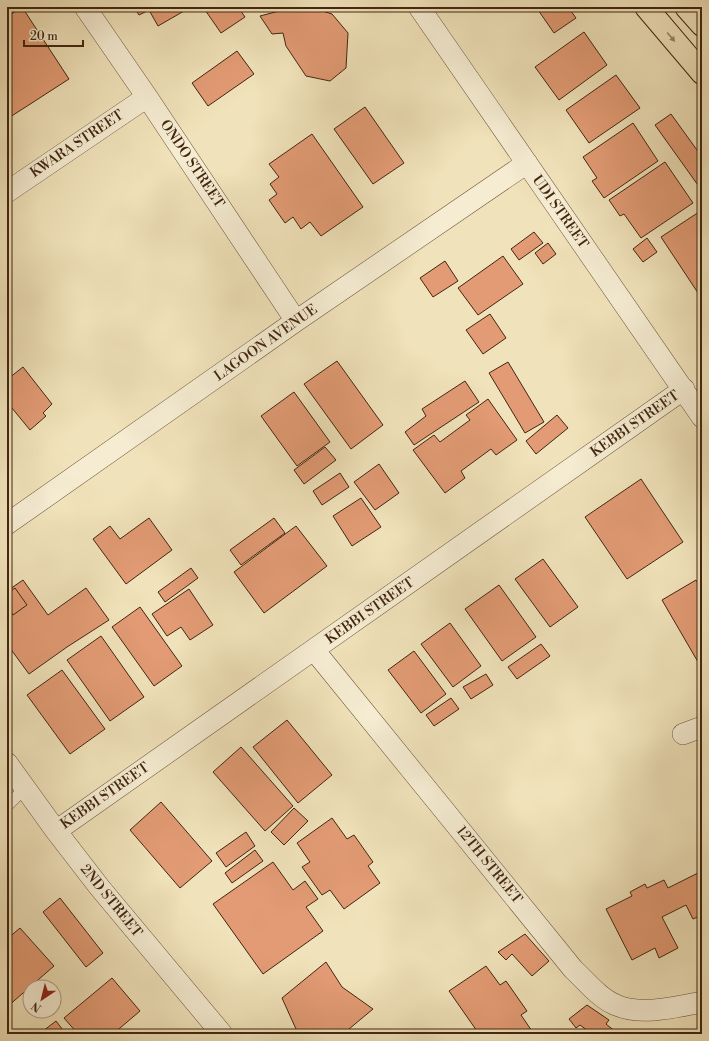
<svg xmlns="http://www.w3.org/2000/svg" width="709" height="1041" viewBox="0 0 709 1041" font-family="'Libre Bodoni',serif">
	<style>
		.building { fill: #e29b74; stroke: #412610 }
		.lines { fill: none; stroke-linecap: round; stroke-linejoin: round }
		.lane-casing { stroke: #6d553a; stroke-width: 12 }
		.street-casing { stroke: #6d553a; stroke-width: 22 }
		.primary-casing { stroke: #412610; stroke-width: 24 }
		.lane { stroke: #f5ecd2; stroke-width: 11 }
		.street { stroke: #f5ecd2; stroke-width: 21 }
		.primary { stroke: #f0e2ba; stroke-width: 22 }
		.oneway { fill: #988465 }
		.labels { text-anchor: middle; dominant-baseline: central; stroke-width: 4; stroke-linejoin: round; paint-order: stroke }
		.street-label { font-size: 14px; fill: #412610; stroke: #f5ecd2 }
	</style>
	<rect width="100%" height="100%" fill="#f0e2ba"/>
	<filter id="stains"><feTurbulence type="fractalNoise" baseFrequency=".005" numOctaves="4"/><feColorMatrix values="0 0 0 0 .2 0 0 0 0 .09 0 0 0 0 .02 0 0 0 .5 -.17"/></filter>
	<radialGradient id="worn" r=".72"><stop offset=".6" stop-color="#630" stop-opacity="0"/><stop offset="1" stop-color="#630" stop-opacity=".3"/></radialGradient>
	<path class="building" d="M22,7L69,79L7,119V17Z
		M134,7H191L158,26L149,10L139,15Z
		M203,7H238L245,17L221,33Z
		M288,7H310L332,14L348,33L346,68L330,81L306,76L286,46L283,33L272,34L260,16L287,9Z
		M536,7H568L576,18L554,33Z
		M584,32L607,65L559,100L535,67Z
		M237,51L254,74L208,106L192,83Z
		M616,75L640,108L589,143L566,110Z
		M365,107L404,163L373,184L334,129Z
		M671,114L702,157V187L700,188L655,125Z
		M633,123L658,161L604,198L592,181L597,178L583,157Z
		M312,134L363,207L321,236L310,222L301,229L293,217L285,223L269,200L277,194L270,184L279,177L269,164Z
		M665,162L693,203L641,238L624,214L620,216L609,200Z
		M702,210V299L661,237Z
		M534,232L543,243L519,260L511,249Z
		M647,238L657,252L643,262L633,249Z
		M548,243L556,254L543,264L535,253Z
		M503,256L523,284L478,315L458,288Z
		M445,261L458,281L433,297L420,278Z
		M490,314L506,338L483,354L466,330Z
		M337,361L383,425L351,449L304,384Z
		M508,362L544,422L525,433L489,373Z
		M23,367L52,404L43,413L46,416L30,430L7,402V376L9,378Z
		M465,381L479,402L414,445L405,432L426,416L422,409Z
		M294,392L330,442L297,466L261,416Z
		M488,399L517,440L496,455L491,449L461,471L465,478L445,493L413,450L434,435L440,442L470,420L466,415Z
		M557,415L568,428L536,454L526,441Z
		M325,447L336,460L304,484L294,470Z
		M379,464L399,493L375,510L354,482Z
		M340,473L349,487L322,505L313,491Z
		M641,479L683,542L627,579L585,517Z
		M361,498L381,527L352,546L333,516Z
		M149,518L172,550L126,584L93,539L110,526L120,539Z
		M274,518L285,533L241,565L230,550Z
		M296,526L327,566L264,613L234,572Z
		M543,559L578,607L550,627L515,579Z
		M191,568L198,578L165,602L158,592Z
		M23,580L48,615L86,588L109,620L67,647L29,674L7,644V591Z
		M696,580L702,591V660L698,662L662,600Z
		M499,585L536,637L502,661L465,609Z
		M15,588L27,605L13,615L7,606V594Z
		M189,589L213,625L190,640L181,627L167,636L152,614Z
		M140,607L182,666L154,686L112,627Z
		M450,623L481,666L453,687L421,644Z
		M101,636L144,697L110,721L67,660Z
		M541,644L550,656L517,679L508,667Z
		M414,651L446,694L421,713L388,670Z
		M62,670L105,729L70,754L27,695Z
		M486,674L493,685L471,699L463,687Z
		M451,698L459,709L434,726L426,715Z
		M287,720L332,775L298,803L253,747Z
		M241,747L293,806L265,831L213,772Z
		M161,802L212,861L180,888L130,830Z
		M294,808L308,821L284,845L271,832Z
		M332,818L347,839L354,835L373,862L368,866L380,883L344,909L330,890L322,895L302,867L310,862L297,843Z
		M246,832L255,846L226,867L216,853Z
		M255,850L263,861L232,883L225,873Z
		M273,862L293,890L305,881L318,899L306,907L323,931L263,974L213,904Z
		M702,871V915L693,919L686,905L662,917L678,948L659,958L655,948L632,960L606,909L632,896L630,892L645,884L647,888L664,880L668,888Z
		M60,898L103,953L86,967L43,912Z
		M20,928L54,966L7,1007V939Z
		M525,934L549,961L532,976L512,954L506,960L498,952Z
		M326,962L342,987L373,1009L343,1034H303L296,1029L282,998Z
		M486,966L500,985L506,981L527,1011L521,1015L534,1034H479L449,991Z
		M112,978L140,1011L113,1034H78L64,1018Z
		M587,1005L609,1020L606,1024L616,1032L615,1034H599L596,1032L594,1034H592L580,1025L576,1028L569,1019Z
		M56,1021L66,1034H39Z"/>
	<g class="lines">
		<defs>
			<path id="lane" d="M7,806L25,788"/>
			<path id="street" d="M85,7L147,97L296,321
				M419,7L702,417
				M7,192L147,97
				M7,524L296,321L527,163
				M314,650L573,969C586,981 599,998 616,1005C641,1016 676,1007 702,1002
				M683,734L702,727
				M7,763L56,831L100,888L222,1034
				M56,831L684,389"/>
			<path id="primary" d="M646,7L702,73
				M686,7L702,25"/>
		</defs>
		<use href="#lane" class="lane-casing"/>
		<use href="#street" class="street-casing"/>
		<use href="#primary" class="primary-casing"/>
		<use href="#lane" class="lane"/>
		<use href="#street" class="street"/>
		<use href="#primary" class="primary"/>
	</g>
	<defs><path id="oneway-solid" d="M-6-.8H1V-3.2L6.5 0L1 3.2V.8H-6Z"/></defs>
	<use class="oneway" href="#oneway-solid" transform="translate(671 37) rotate(50)"/>
	<g class="labels">
		<g class="street-label">
			<text transform="translate(77 144) rotate(-34)">KWARA STREET</text>
			<text transform="translate(192 164) rotate(56)">ONDO STREET</text>
			<text transform="translate(560 212) rotate(55)">UDI STREET</text>
			<text transform="translate(266 343) rotate(-35)">LAGOON AVENUE</text>
			<text transform="translate(635 424) rotate(-35)">KEBBI STREET</text>
			<text transform="translate(370 611) rotate(-35)">KEBBI STREET</text>
			<text transform="translate(105 796) rotate(-35)">KEBBI STREET</text>
			<text transform="translate(489 865) rotate(51)">12TH STREET</text>
			<text transform="translate(111 901) rotate(51)">2ND STREET</text>
		</g>
	</g>
	<rect width="709" height="1041" fill="none" stroke="#f0e2ba" stroke-width="24"/>
	<rect x="8" y="8" width="693" height="1025" fill="none" stroke="#412610" stroke-width="2"/>
	<rect x="12" y="12" width="685" height="1017" fill="none" stroke="#412610"/>
	<g transform="translate(42 999) rotate(215)"><circle r="19" fill="#f5ecd2" stroke="#ad9d84"/>
	<path d="M0-3L7 15L0 10L-7 15Z" fill="#8f2418"/>
	<text y="-6" font-size="11" font-weight="bold" text-anchor="middle" fill="#412610">N</text>
	</g>
	<path d="M24 40v6h59v-6" fill="none" stroke="#412610" stroke-width="2"/>
	<text x="30" y="40" font-size="12" fill="#412610" stroke="#f5ecd2" stroke-width="3" paint-order="stroke">20 m</text>
	<rect width="100%" height="100%" filter="url(#stains)"/>
	<rect width="100%" height="100%" fill="url(#worn)"/>
</svg>
